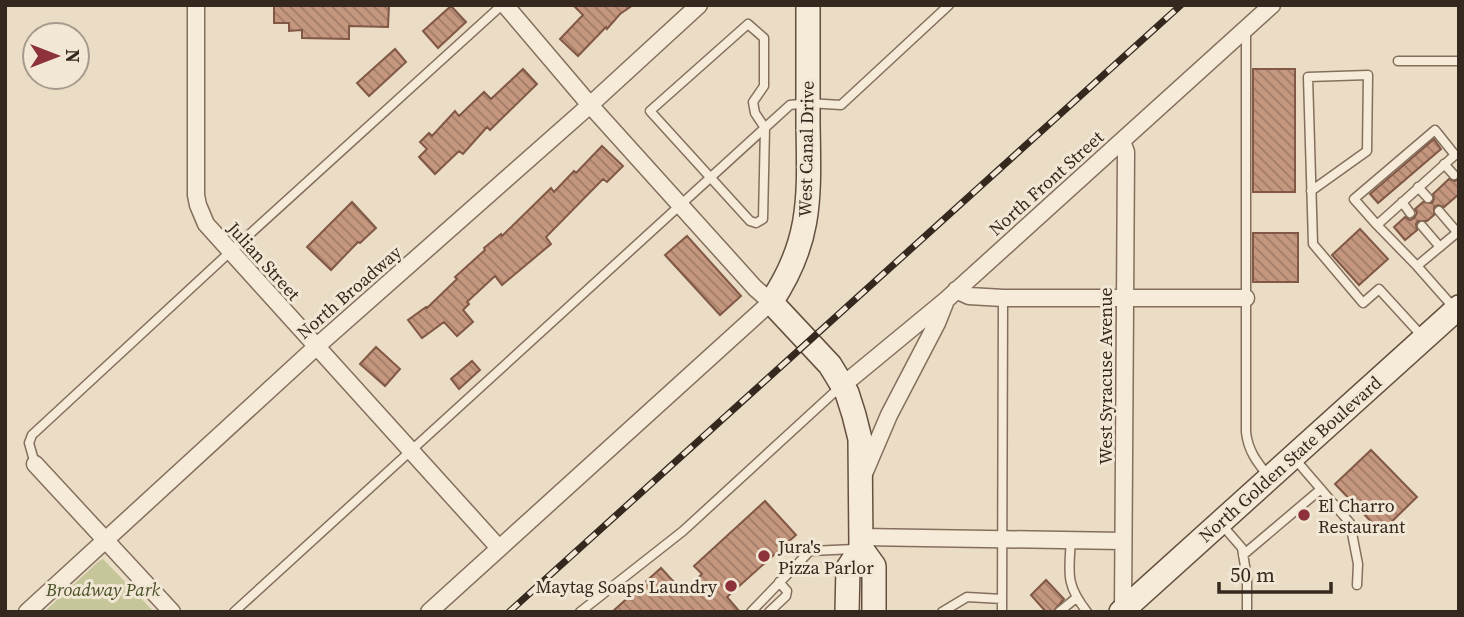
<svg xmlns="http://www.w3.org/2000/svg" width="1464" height="617" viewBox="0 0 1464 617" font-family="'Source Serif 4',serif">
	<style>
		.park { fill: #c5c79a }
		.building { fill: url(#building-back-hatch); stroke: #805845; stroke-width: 2 }
		.lines { fill: none; stroke-linecap: round; stroke-linejoin: round }
		.lane-casing { stroke: #846f5d; stroke-width: 11 }
		.street-casing { stroke: #846f5d; stroke-width: 19 }
		.secondary-casing { stroke: #655040; stroke-width: 26 }
		.lane { stroke: #f6ebd8; stroke-width: 8 }
		.street { stroke: #f6ebd8; stroke-width: 16 }
		.secondary { stroke: #f6ebd8; stroke-width: 23 }
		.rail-casing { stroke: #35281f; stroke-width: 7 }
		.rail { stroke: #f2e7d4; stroke-width: 4.5; stroke-dasharray: 13; stroke-linecap: butt }
		.poi-dot { fill: #8d323a; stroke: #f2e7d4; stroke-width: 2.5 }
		.labels { text-anchor: middle; dominant-baseline: central; stroke-width: 6; stroke-linejoin: round; paint-order: stroke }
		.street-label { font-size: 18px; fill: #35281f; stroke: #f2e7d4 }
		.poi-label { font-size: 18px; fill: #35281f; stroke: #f2e7d4; text-anchor: start }
		.park-label { font-size: 18px; font-style: italic; fill: #485028; stroke: #f2e7d4 }
	</style>
	<defs>
		<pattern id="building-back-hatch" width="6" height="6" patternUnits="userSpaceOnUse" patternTransform="scale(1.75)"><rect width="6" height="6" fill="#c5977f"/><path d="M-1 5l2 2M0 0l6 6M5-1l2 2" fill="none" stroke="#a17b67"/></pattern>
	</defs>
	<rect width="100%" height="100%" fill="#eadcc5"/>
	<path class="park" d="M103,559L154,612H44L99,561Z"/>
	<path class="building" d="M274,5H389L388,27L349,26V39L302,38V30L289,31V23H274Z
		M573,5H633L620,14L607,29L606,27L578,56L560,39L583,15Z
		M451,6L466,22L438,48L423,31Z
		M395,49L406,62L369,96L357,83Z
		M523,69L537,84L490,130L487,127L463,154L459,151L435,174L419,157L427,149L420,142L429,133L432,136L455,111L459,116L484,92L491,99Z
		M1253,69H1295V192H1253Z
		M1434,139L1441,149L1378,203L1370,194Z
		M602,146L623,166L607,182L603,179L546,237L551,244L502,285L495,276L467,302L469,304L463,310L473,322L457,336L444,322L422,338L408,320L426,307L427,308L457,279L455,277L485,250L484,248L501,234L502,236L551,188L554,192L574,171L576,173Z
		M1449,179L1455,181L1459,179V194L1444,207L1438,205L1434,207V215L1427,221H1418L1416,224L1417,230L1405,240L1394,227L1405,217L1410,220L1414,218L1417,213L1415,209L1423,202L1432,203L1434,199L1433,194Z
		M352,202L376,228L360,243L358,242L331,270L307,247Z
		M1360,229L1388,259L1359,285L1332,255Z
		M1253,233H1298V282H1253Z
		M687,236L741,296L720,315L665,255Z
		M376,347L400,369L385,386L360,364Z
		M472,361L480,370L459,389L451,379Z
		M1371,450L1417,497L1381,532L1335,484Z
		M765,501L796,535L727,597L740,612H612L661,568L683,592L702,574L694,566Z
		M1046,580L1064,599L1053,612H1046L1031,595Z"/>
	<g class="lines">
		<defs>
			<path id="lane" d="M748,24L764,38V86L753,102L755,113L765,128L763,219L756,223L750,221L650,111Z
				M1246,32V432C1248,451 1257,462 1269,477
				M1398,61H1459
				M1435,130L1455,155L1377,225L1354,199Z
				M1444,164L1454,175
				M1418,187L1428,198
				M1311,191L1367,151L1368,75L1308,77L1313,244L1363,303L1379,289L1422,336
				M1402,202L1410,213
				M1439,211L1457,232
				M1377,225L1417,266
				M1422,226L1440,247
				M1455,309L1417,266L1459,231
				M1295,459L1350,523L1358,564L1357,585
				M35,464L29,443L32,435L230,252L502,5
				M1222,525L1242,548L1247,578V612
				M1071,539C1069,573 1065,584 1087,612
				M1243,555L1321,489
				M234,612L790,105L808,103L841,105L949,5
				M580,612L683,531L840,387
				M751,612L810,551L855,549
				M769,612L786,596L787,591L779,582
				M942,612L967,597L1002,599
				M1002,612L1003,298
				M1059,612L1076,598"/>
			<path id="street" d="M196,5V195L198,205L206,224L499,548
				M1122,141L1126,152L1123,612
				M956,290L969,296L1003,298H1246
				M843,385L946,300L1272,5
				M35,464L172,612
				M863,476L889,415L937,323L945,303
				M861,537L1123,541
				M27,612L316,347L590,105L699,5
				M429,612L771,302L755,288L590,105L505,5"/>
			<path id="secondary" d="M808,5C808,44 808,84 808,123C809,194 813,240 771,302L830,365L847,393L854,415L860,439L861,548L874,566V612
				M847,612L848,568L861,548
				M1121,612L1459,307"/>
		</defs>
		<use href="#lane" class="lane-casing"/>
		<use href="#street" class="street-casing"/>
		<use href="#secondary" class="secondary-casing"/>
		<use href="#lane" class="lane"/>
		<use href="#street" class="street"/>
		<use href="#secondary" class="secondary"/>
		<defs>
			<path id="rail" d="M509,612L1181,5"/>
		</defs>
		<use href="#rail" class="rail-casing"/>
		<use href="#rail" class="rail"/>
	</g>
	<g class="poi-dot">
		<circle cx="1304" cy="515" r="7"/>
		<circle cx="764" cy="556" r="7"/>
		<circle cx="731" cy="586" r="7"/>
	</g>
	<g class="labels">
		<g class="street-label">
			<text transform="translate(806 149) rotate(-89)">West Canal Drive</text>
			<text transform="translate(1046 183) rotate(-42)">North Front Street</text>
			<text transform="translate(264 261) rotate(48)">Julian Street</text>
			<text transform="translate(349 292) rotate(-41)">North Broadway</text>
			<text transform="translate(1105 376) rotate(-90)">West Syracuse Avenue</text>
			<text transform="translate(1290 459) rotate(-42)">North Golden State Boulevard</text>
		</g>
		<g class="poi-label">
			<text x="1318" y="505">El Charro<tspan x="1318" dy="21">Restaurant</tspan></text>
			<text x="778" y="546">Jura's<tspan x="778" dy="21">Pizza Parlor</tspan></text>
			<text x="717" y="586" text-anchor="end">Maytag Soaps Laundry</text>
		</g>
		<g class="park-label">
			<text x="103" y="589">Broadway Park</text>
		</g>
	</g>
	<rect width="1464" height="617" fill="none" stroke="#35281f" stroke-width="14"/>
	<g transform="translate(56 56) rotate(90)"><circle r="33" fill="#f2e7d4" stroke="#a69b8c" stroke-width="2"/>
	<path d="M0-5L12 26L0 18L-12 26Z" fill="#8d323a"/>
	<text y="-10" font-size="19" font-weight="bold" text-anchor="middle" fill="#35281f">N</text>
	</g>
	<path d="M1219 582v10h112v-10" fill="none" stroke="#35281f" stroke-width="3.5"/>
	<text x="1230" y="582" font-size="21" fill="#35281f" stroke="#f2e7d4" stroke-width="5" paint-order="stroke">50 m</text>
</svg>
